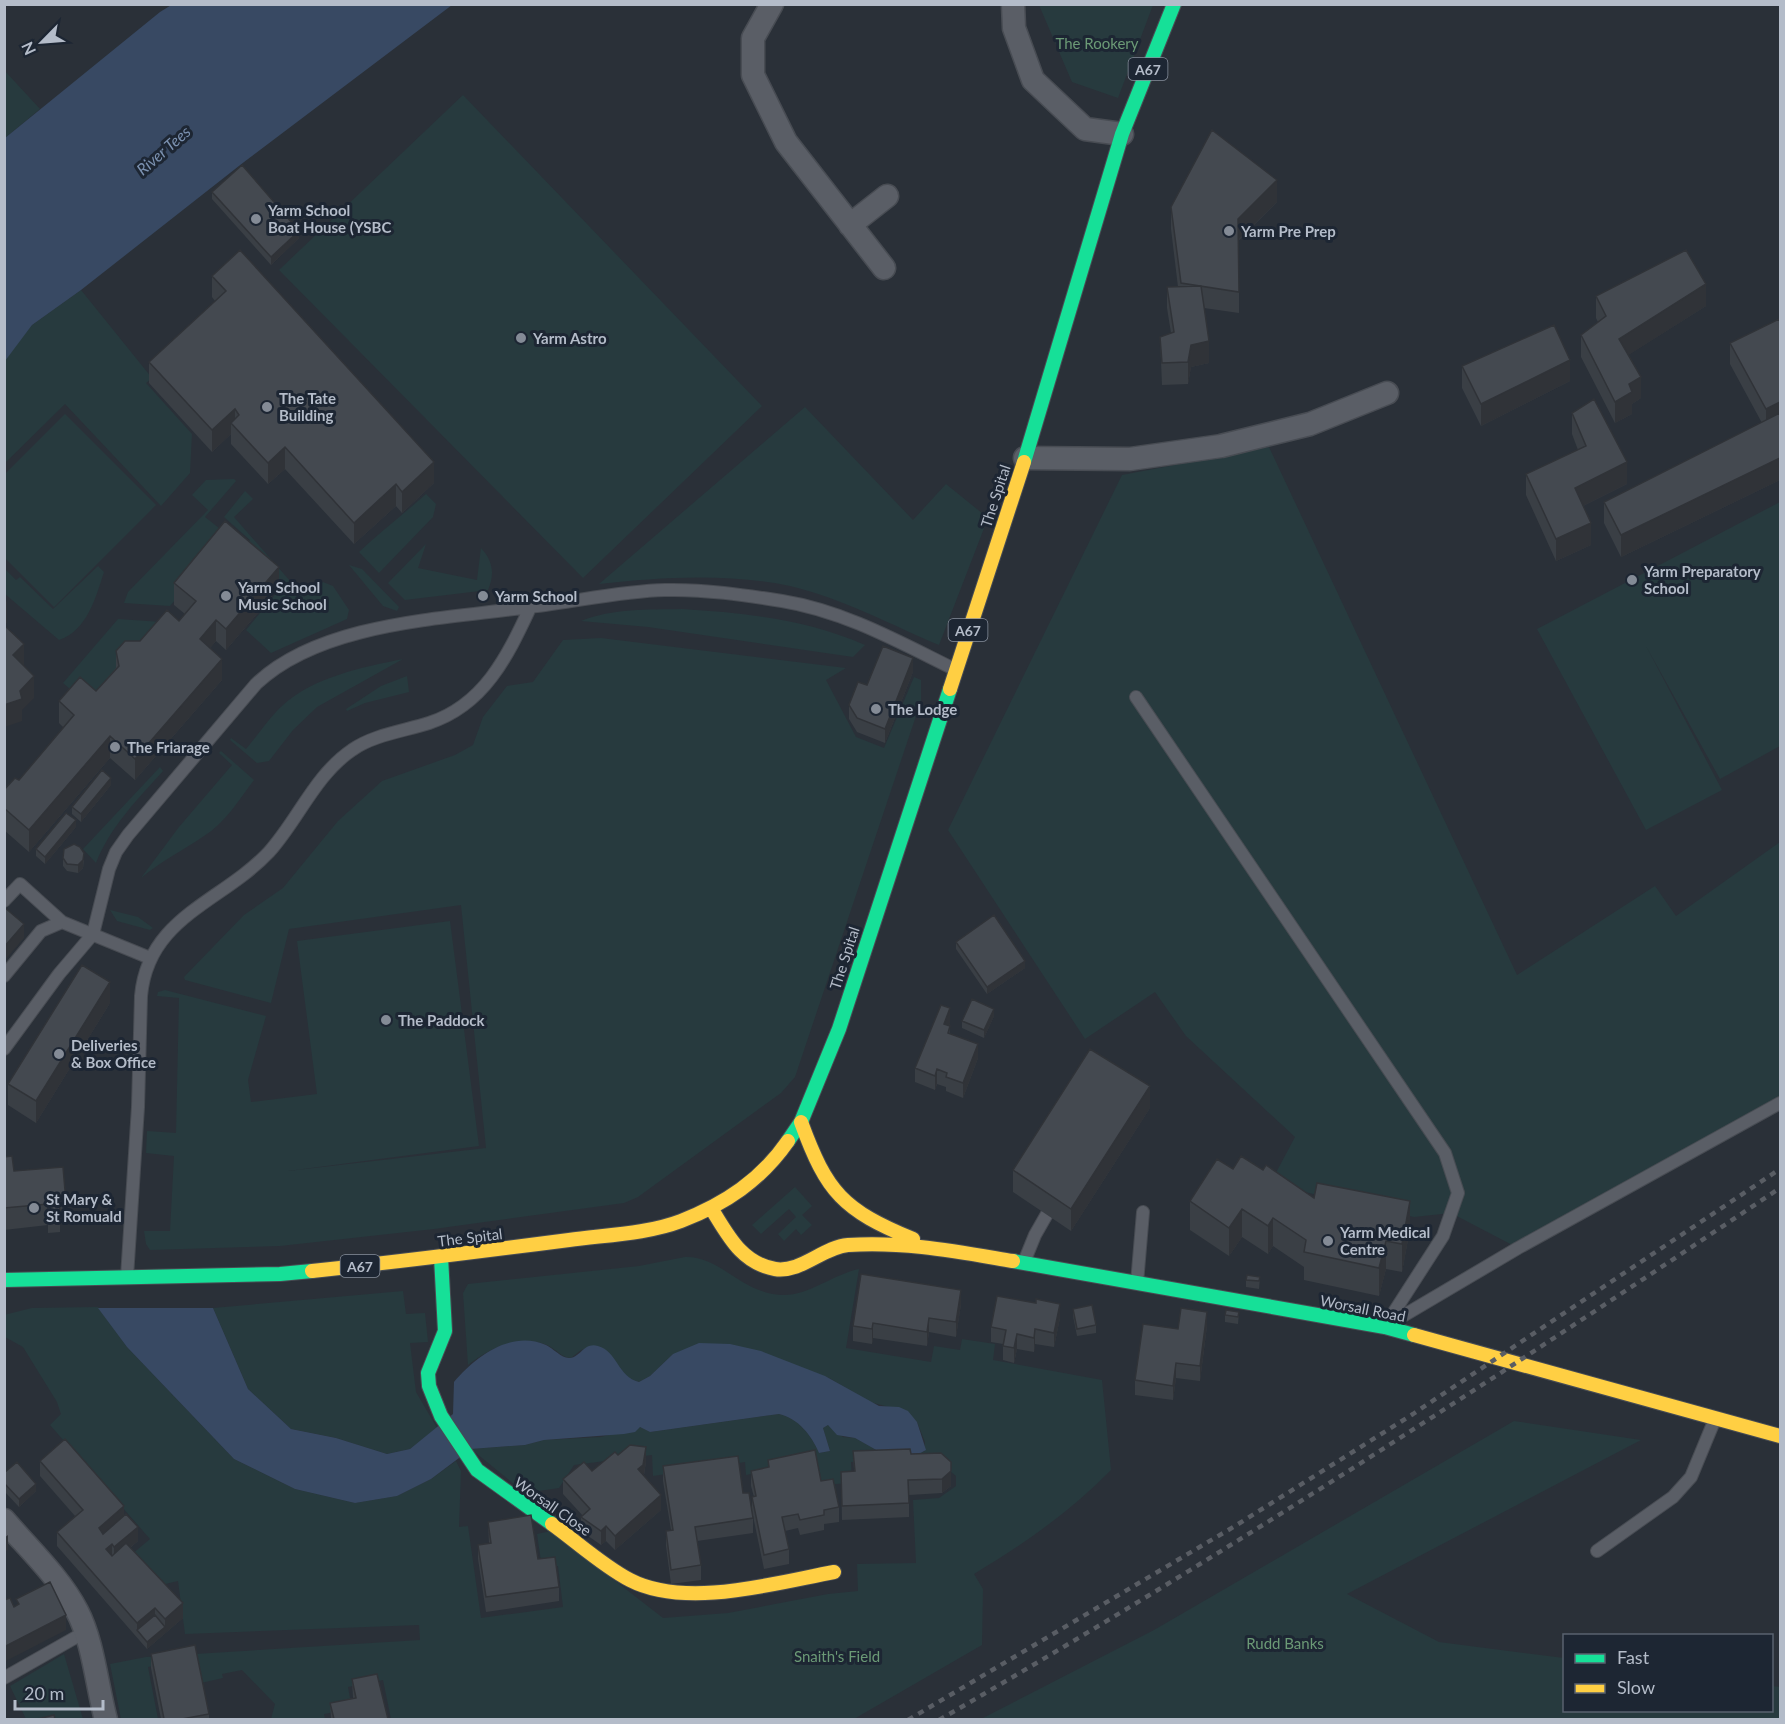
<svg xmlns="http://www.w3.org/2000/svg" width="1785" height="1724" viewBox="0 0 1785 1724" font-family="Lato,sans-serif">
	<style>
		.green { fill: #273a3e }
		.water { fill: #384963 }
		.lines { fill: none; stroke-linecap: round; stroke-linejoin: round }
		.lane-casing { stroke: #484c53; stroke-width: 14 }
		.street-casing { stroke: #484c53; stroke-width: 25 }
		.fast-casing { stroke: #484c53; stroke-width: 16 }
		.slow-casing { stroke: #484c53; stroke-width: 16 }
		.lane { stroke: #5a5e66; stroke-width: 12 }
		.street { stroke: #5a5e66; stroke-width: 22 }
		.fast { stroke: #16e098; stroke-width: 14 }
		.slow { stroke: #ffcf43; stroke-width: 14 }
		.rail { stroke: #595d64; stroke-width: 4.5; stroke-dasharray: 6 6; stroke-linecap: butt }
		.wall { fill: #3a3f45 }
		.shaded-wall { fill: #303338 }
		.building { fill: #444950; stroke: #303338; stroke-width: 1.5 }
		.poi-dot { fill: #848b96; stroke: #1d2633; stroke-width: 2 }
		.labels { text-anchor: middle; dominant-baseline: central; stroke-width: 6; stroke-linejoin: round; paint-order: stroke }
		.shield { fill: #1d2633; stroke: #878f9c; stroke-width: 1.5 }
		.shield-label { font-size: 14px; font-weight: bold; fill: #b4bcc9 }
		.park-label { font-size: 15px; fill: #6b9a76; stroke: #1d2633 }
		.poi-label { font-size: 15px; font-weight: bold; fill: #b4bcc9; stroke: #1d2633; text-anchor: start }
		.street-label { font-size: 15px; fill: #b4bcc9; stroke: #1d2633 }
		.water-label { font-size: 16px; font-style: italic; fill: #7c92b1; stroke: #1d2633 }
	</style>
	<rect width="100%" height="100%" fill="#2a3038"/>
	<path class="green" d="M1039,5H1153L1118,98L1072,82Z
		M4,70L40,109L5,138H4Z
		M463,95L762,406L583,578L279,270Z
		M81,290L152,378L146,383L192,434L190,473L161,506L65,404L5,463L4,360L32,325Z
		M805,407L913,520L946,484L988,518L939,645C891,625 842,598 790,586C728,573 661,577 599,584Z
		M65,414L156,505L54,607L5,558V474Z
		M1269,447L1517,975L1655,886L1676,916L1780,842V1103L1518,1248L1451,1213L1414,1217L1270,1184L1295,1137L1186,1036L1155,992L1085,1039L948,830L1122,475Z
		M234,479L236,481L205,517L229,536L170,606L124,603L128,592L208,510L192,495L206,480Z
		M245,491L253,499L234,517L304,597L323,582L333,586L349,610L347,619L271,653L246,630L283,585L243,550L250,540L224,517Z
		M426,494L436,504L433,517L379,573L359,552C381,531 404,514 426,494Z
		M1780,502V746L1720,779L1646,646L1722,790L1646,830L1537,629Z
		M426,544L418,568L477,580L481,548C493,561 495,574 488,590L405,600L388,583Z
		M349,565L362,569L399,607L397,611L383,606Z
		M98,566L104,572C96,597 87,631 59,640L5,594V569L16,580L20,577L53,609Z
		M682,609C745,613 807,619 865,645L853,657L648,627L581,621C613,608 648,610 682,609Z
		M118,619L162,622L96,711L63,683Z
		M601,638L846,668L826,680L856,737L884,748L914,677L921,680V701L795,1077L781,1093L638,1197L624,1203L434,1229L280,1246L150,1250L146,1244L144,1231H170L174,1156L146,1153L147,1131L176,1133L179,998L157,996L158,992L165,990L266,1016L248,1080L251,1102L317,1094L297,941L450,921L479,1146L288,1171L486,1148L461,905L289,929L271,1003L185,980L184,977L244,915L283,888L338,821L382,781L455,755L473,745L483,717L507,686L533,682L563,640Z
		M403,659L317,707L293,730L269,761L257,763L230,740L231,738L246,749C258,735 269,718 282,706C313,677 363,667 403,659Z
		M407,676L409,692L365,703L347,711L346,709L381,686Z
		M221,751L254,780C239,800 225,823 204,836C182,851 161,861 141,878L179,827L232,765L219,753Z
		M160,767L163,771C137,800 110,827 96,863L83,849Z
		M110,910L138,917L153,928L150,930L117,921Z
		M795,1187L812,1206L802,1215L812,1225L801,1235L796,1229L784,1241L778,1234L796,1217L789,1209L761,1234L752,1225Z
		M685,1257C722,1256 740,1294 784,1295C810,1295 834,1274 859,1269L846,1348L931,1362L934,1346L960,1350L962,1339L995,1344L993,1360L1102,1380L1111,1470C1071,1511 1024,1544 974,1574L983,1589L982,1645L854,1719H391L383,1680L348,1687L352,1709L324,1714L325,1719H271L275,1704L242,1670L222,1674L223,1678L201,1683L196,1658L148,1667L158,1719H121L110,1664L146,1657L420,1640L419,1625L185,1634L178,1581L161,1585L131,1555L150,1539L50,1425L61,1414L57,1402L23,1347L5,1337L4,1315L32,1308L98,1307L127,1347L234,1459L295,1489L355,1503L397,1496L431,1479L456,1461L461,1471L459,1527L468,1526L481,1618L563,1607L558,1566L542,1568L537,1534L551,1531L663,1618L728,1613L828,1594L858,1591L857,1564L916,1563L913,1500L939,1498L956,1486V1476L937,1460L851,1462L852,1483L835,1484L836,1490L823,1492L816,1461L746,1475L745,1462L653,1476L652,1455L574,1465L559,1488L525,1493L471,1449L525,1445L544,1440L601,1437L640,1427L650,1432L779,1414C798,1418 812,1436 819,1453L830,1451L823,1428L828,1425L843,1437L855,1438L878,1451L924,1452L925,1442L917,1422L889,1407L870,1402L829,1378L673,1354L650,1376L639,1382C619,1377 615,1356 598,1346L581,1350L571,1358C562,1358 556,1349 547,1345C520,1334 489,1348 468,1365L463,1293L468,1284L639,1266Z
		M403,1291L406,1314L425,1313L428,1342L410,1343L416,1392L437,1428L410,1449L387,1454L336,1438L291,1429L248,1389L213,1308Z
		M1514,1421L1641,1440L1347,1594L1439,1642L1564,1658V1710H1772V1686L1780,1687V1719H981L1154,1630Z
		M64,1654L83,1719H26L10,1686Z"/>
	<path class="water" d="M173,4L452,5L244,162L81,290L32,325L5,361V138L160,12Z
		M98,1308H213L248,1389L291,1429L336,1438L387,1454L410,1449L453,1414L454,1382C476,1356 511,1330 546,1345C553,1348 562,1359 570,1358C581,1357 584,1342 598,1346C617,1351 618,1377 639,1382L650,1376L673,1354L699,1343L730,1344L761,1351L825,1376L879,1406L899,1407L908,1411L917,1422L926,1450L915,1456L878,1451L855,1438L837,1435L828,1425L823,1428L830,1451L819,1453C812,1436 798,1418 779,1414L650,1432L640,1427L635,1432L624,1434L544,1440L525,1445L471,1449L431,1479L397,1496L355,1503L295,1489L234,1459L127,1347Z"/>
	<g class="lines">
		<defs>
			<path id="lane" d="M1136,697L1445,1153L1458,1193L1443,1236L1385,1326
				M4,901L20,884L62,922
				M4,976L41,931L62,922L150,958
				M4,1049L59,974L93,934L109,869L116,852L128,835L256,684C321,622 444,619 530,607C575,602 620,591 665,590C704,589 744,595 782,601C844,611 899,642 954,669
				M1024,1262L1035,1235L1047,1214
				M127,1277L138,1107L141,996C148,917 222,902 269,852C298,820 315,775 352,750C373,735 404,731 429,723C484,705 507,657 530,608
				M1137,1283L1143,1212
				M1391,1323L1518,1248L1780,1103
				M1597,1551L1673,1497L1691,1477L1715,1419
				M4,1678L85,1632"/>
			<path id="street" d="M772,4L753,38V75L786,142L884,268
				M1013,4L1014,28L1033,80L1085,129L1122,134
				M850,225L887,196
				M1025,458L1130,459L1221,446L1310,424L1387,393
				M4,1520C29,1549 60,1578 77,1611C93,1641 97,1686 106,1720"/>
			<path id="fast" d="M1024,462L1122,134L1174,4
				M788,1141L801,1122L839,1029L950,689
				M441,1257L445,1331L428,1373L429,1386L441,1416L477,1470L552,1524
				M1013,1261L1385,1327L1414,1335
				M4,1280L280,1274L312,1271"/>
			<path id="slow" d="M950,689L1024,462
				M801,1122C827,1193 843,1210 913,1239
				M711,1208C728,1235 741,1263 775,1269C801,1273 823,1247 848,1245C904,1241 959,1252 1013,1261
				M312,1271C398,1262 484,1251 569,1240C605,1235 647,1234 681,1221C725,1204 761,1180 788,1141
				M1414,1335L1780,1436
				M552,1524C577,1542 603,1566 630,1580C686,1609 775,1583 834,1572"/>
		</defs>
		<use href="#lane" class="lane-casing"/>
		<use href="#street" class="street-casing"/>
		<use href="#fast" class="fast-casing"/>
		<use href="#slow" class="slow-casing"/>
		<use href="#lane" class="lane"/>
		<use href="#street" class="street"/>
		<use href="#fast" class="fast"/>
		<use href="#slow" class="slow"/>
		<path class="rail" d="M908,1720L1235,1526L1413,1414L1780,1169
			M939,1720C1227,1554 1505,1372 1780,1188"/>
	</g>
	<path class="wall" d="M212,192L299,238L271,265L212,199Z
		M1277,202L1239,240V313L1204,308L1209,363L1191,367L1188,384L1162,385L1160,337L1171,333L1167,308V287H1178L1171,229V207Z
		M212,276L434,483L402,513L396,506L354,544L285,469L268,484L231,444V434L212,452L149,383V362L215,301L212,297Z
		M1596,296L1706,306L1628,355L1641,398L1632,404V414L1615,423L1581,357V335L1598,322L1596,318Z
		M1780,322V480L1621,557L1604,523V502L1762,423L1730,364V343Z
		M1462,366L1570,381L1481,426L1462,388Z
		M1572,413L1627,484L1583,506L1591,545L1556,561L1526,495V474L1578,450L1572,434Z
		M174,583L279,588L226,650L216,641L210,648L222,680L135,780L110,758L29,852L4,830V790L19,780L64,728L59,723V701L96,691L116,668V651L140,641L179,621L185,614L174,605Z
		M913,672L885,743L857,732L849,719V705L867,685Z
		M111,785L81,822L72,814V807Z
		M76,827L45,864L36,856V849Z
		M63,858L84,860L83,868L78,873L67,871L63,866Z
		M956,942L1025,968L987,994L956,949Z
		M110,1003L36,1123L8,1105V1084Z
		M994,1016L984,1038L962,1028V1021Z
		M950,1023L949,1026L950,1034L978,1058L963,1098L946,1091V1087L937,1084L935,1090L915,1082V1068Z
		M1150,1108L1071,1231L1013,1192V1170Z
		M4,1157L14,1171L66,1202V1224H60V1232L48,1233V1225L4,1230Z
		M1233,1169L1263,1170L1314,1198L1410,1229L1402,1272L1386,1269L1379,1296L1304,1280V1267L1273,1246L1268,1254L1242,1237L1229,1256L1190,1230V1201Z
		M1260,1277L1259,1289L1246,1287V1280Z
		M961,1304L956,1337L929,1332L927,1346L873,1338L872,1344L853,1341V1326Z
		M1073,1309L1096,1325V1333L1077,1336L1073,1316Z
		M1239,1312L1238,1324L1225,1322V1315Z
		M1060,1318L1054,1347L1035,1344L1034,1352L1017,1349L1014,1363L1003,1360V1344L991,1342V1327Z
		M1207,1326L1200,1381L1176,1378L1173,1400L1135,1395V1380L1178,1329Z
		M853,1451L911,1454L951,1486L942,1493L909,1495V1517L842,1520L841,1472L854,1471Z
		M618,1455L646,1462L644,1475L661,1510L615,1550L606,1541L601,1545L581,1531V1517L583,1516L563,1494V1479L592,1471Z
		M768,1460L821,1481L839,1507V1522L824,1524V1530L800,1535L798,1528L785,1531L789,1549V1564L764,1569L752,1511V1497H754L751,1486V1471L768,1468Z
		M40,1461L124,1516L138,1541L130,1548L183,1618L147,1649L57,1546V1532L75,1516L40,1476Z
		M663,1466L743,1493L753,1518V1533L697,1541L701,1565V1580L671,1584L666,1546V1531L671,1530L663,1481Z
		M4,1473L36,1491L19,1507L4,1491Z
		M488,1522L538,1559L559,1587V1601L486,1612L478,1559V1545L489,1543Z
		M151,1654L209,1714V1719H161L151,1668Z
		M352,1679L388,1719H331L330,1703L353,1698Z"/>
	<path class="shaded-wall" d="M1277,180V202L1238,240V219Z
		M299,231V238L271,265V257Z
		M1706,284V306L1619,361V339Z
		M1209,341V363L1191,367L1188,384V362L1191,345Z
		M1570,360V381L1481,426V404Z
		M1641,377V398L1632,404V414L1615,423V402L1629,384Z
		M1780,402V423L1766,431V409Z
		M235,409V426L231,423V434L212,452V430Z
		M285,447V469L268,484V463Z
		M1780,458V480L1621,557V535Z
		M434,462V483L402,513V492Z
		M1627,462V484L1575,510V488Z
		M396,484V506L354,544V523Z
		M1591,523V545L1556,561V539Z
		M279,567V588L226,650V629Z
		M7,601V623L4,625V604Z
		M216,620V641L200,660V639Z
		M24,644V665L13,677V655Z
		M913,658V672L885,743V729Z
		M222,659V680L135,780V759Z
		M34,676V698L22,710V721L4,727V705Z
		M110,736V758L29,852V830Z
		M111,778V785L81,822V814Z
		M76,820V827L45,864V857Z
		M84,853L83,868L78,873V865Z
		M24,924V938L4,961V947Z
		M1025,961V968L987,994V987Z
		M110,982V1003L36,1123V1101Z
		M950,1008V1023L944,1039V1024Z
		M994,1009V1016L984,1038V1030Z
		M978,1044V1058L963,1098V1083Z
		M937,1069V1084L935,1090V1076Z
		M1150,1086V1108L1071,1231V1209Z
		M1410,1201V1229L1402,1272V1244Z
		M1242,1209V1237L1229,1256V1228Z
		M1273,1218V1246L1268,1254V1226Z
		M1386,1241V1269L1379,1296V1268Z
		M961,1290V1304L956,1337V1322Z
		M1060,1304V1318L1054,1347V1333Z
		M1207,1312V1326L1200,1381V1366Z
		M929,1318V1332L927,1346V1332Z
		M873,1323V1338L872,1344V1329Z
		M1035,1329V1344L1034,1352V1338Z
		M1017,1334V1349L1014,1363V1348Z
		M1176,1363V1378L1173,1400V1386Z
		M646,1447V1462L643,1479L638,1469Z
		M951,1471V1486L942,1493V1479Z
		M36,1484V1491L19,1507V1499Z
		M661,1495V1510L615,1550V1536Z
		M124,1506V1521L99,1542V1528Z
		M606,1526V1541L601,1545V1531Z
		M138,1527V1541L114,1561V1547Z
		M8,1535V1550L4,1552V1538Z
		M112,1544V1559L106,1549Z
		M183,1603V1618L147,1649V1642L165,1627V1619Z
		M155,1608V1622L137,1630V1623Z
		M66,1615V1630L4,1662V1647Z"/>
	<path class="building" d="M1212,130L1277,180L1238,219L1239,292L1181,283L1171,207Z
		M242,165L299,231L271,257L212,192Z
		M240,250L434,462L402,492L396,484L354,523L285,447L268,463L231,423L239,415L235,409L212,430L149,362L226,291L212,276Z
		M1686,250L1706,284L1619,339L1641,377L1629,384L1632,392L1615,402L1581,335L1606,316L1596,296Z
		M1201,286L1209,341L1191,345L1188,362L1162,363L1160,337L1174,332L1167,287Z
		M1779,319L1780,322V402L1766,409L1730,343Z
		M1554,325L1570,360L1481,404L1462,366Z
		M1594,399L1627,462L1575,488L1591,523L1556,539L1526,474L1586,446L1572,413Z
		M1780,413V458L1621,535L1604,502Z
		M225,521L279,567L226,629L216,620L200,639L222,659L135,759L110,736L29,830L4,808V790L15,778L19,780L74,715L59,701L80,677L96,691L119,666L116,651L125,641H140L167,610L179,621L196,601L174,583Z
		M4,625L24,644L13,655L34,676L20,691L22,699L4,705Z
		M883,646L913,658L885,729L857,718L849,705L858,682L867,685Z
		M102,770L111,778L81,814L72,807Z
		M66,813L76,820L45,857L36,849Z
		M74,844L80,847L84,853L83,860L78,865L67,864L63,858L64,849Z
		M4,907L24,924L4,947Z
		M994,915L1025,961L987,987L956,942Z
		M82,965L110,982L36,1101L8,1084Z
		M972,999L994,1009L984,1030L962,1021Z
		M941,1005L950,1008L944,1024L950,1026L948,1033L978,1044L963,1083L946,1077L947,1073L937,1069L935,1076L915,1068Z
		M1090,1049L1150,1086L1071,1209L1013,1170Z
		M12,1156L14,1171L63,1167L66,1202L59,1203L60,1211L48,1212V1204L4,1208V1157Z
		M1241,1156L1263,1170L1266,1165L1314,1198L1317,1183L1410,1201L1402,1244L1386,1241L1379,1268L1304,1252L1306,1240L1273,1218L1268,1226L1242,1209L1229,1228L1190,1201L1217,1159L1233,1169Z
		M861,1274L961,1290L956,1322L929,1318L927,1332L873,1323L872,1329L853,1326Z
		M1247,1275L1260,1277L1259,1281L1246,1280Z
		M997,1296L1036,1303V1299L1060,1304L1054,1333L1035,1329L1034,1338L1017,1334L1014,1348L1003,1346L1006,1330L991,1327Z
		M1092,1305L1096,1325L1077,1329L1073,1309Z
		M1181,1308L1207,1312L1200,1366L1176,1363L1173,1386L1135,1380L1143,1324L1178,1329Z
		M1226,1310L1239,1312L1238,1317L1225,1315Z
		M65,1439L124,1506L99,1528L103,1534L126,1514L138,1527L114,1547L112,1544L106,1549L112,1556L126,1543L183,1603L165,1619L155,1608L137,1623L57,1532L83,1510L40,1461Z
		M630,1445L646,1447L643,1465L638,1469L661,1495L615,1536L606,1526L601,1531L581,1517L590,1509L563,1479L584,1462L592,1471L615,1452L618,1455Z
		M910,1449L911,1454L941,1453L951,1462V1471L942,1479L908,1480L909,1503L842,1506L841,1472L855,1471L853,1451Z
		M815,1450L821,1481L833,1479L839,1507L824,1510V1515L800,1520L798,1514L782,1517L789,1549L764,1555L752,1497L756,1496L751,1471L769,1467L768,1460Z
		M738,1456L743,1493H749L753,1518L695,1527L701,1565L671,1570L666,1531L673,1530L663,1466Z
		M17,1462L36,1484L19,1499L4,1483V1473Z
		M531,1515L538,1559L555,1557L559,1587L486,1597L478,1545L491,1543L488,1522Z
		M50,1582L66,1615L4,1647V1600L10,1598L14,1607L19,1604L16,1599Z
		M155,1615L165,1627L147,1642L137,1630Z
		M195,1645L209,1714L182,1719H164L151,1654Z
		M377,1674L388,1719H334L330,1703L356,1698L352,1679Z
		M54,1715L55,1719H38Z"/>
	<g class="poi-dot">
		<circle cx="256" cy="219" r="6"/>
		<circle cx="1229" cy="231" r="6"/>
		<circle cx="521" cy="338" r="6"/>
		<circle cx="267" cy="407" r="6"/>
		<circle cx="1632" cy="580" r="6"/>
		<circle cx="226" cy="596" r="6"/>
		<circle cx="483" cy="596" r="6"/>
		<circle cx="876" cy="709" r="6"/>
		<circle cx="115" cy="747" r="6"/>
		<circle cx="386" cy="1020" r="6"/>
		<circle cx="59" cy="1054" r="6"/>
		<circle cx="34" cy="1208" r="6"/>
		<circle cx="1328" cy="1241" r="6"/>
	</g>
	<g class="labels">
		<g class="shield">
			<rect x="1128.5" y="58" width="39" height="22" rx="4.5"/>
			<rect x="948.5" y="619" width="39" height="22" rx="4.5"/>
			<rect x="340.5" y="1255" width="39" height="22" rx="4.5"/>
		</g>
		<g class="shield-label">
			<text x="1148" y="69">A67</text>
			<text x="968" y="630">A67</text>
			<text x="360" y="1266">A67</text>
		</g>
		<g class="park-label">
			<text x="1097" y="43">The Rookery</text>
			<text x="1285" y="1643">Rudd Banks</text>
			<text x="837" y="1656">Snaith's Field</text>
		</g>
		<g class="poi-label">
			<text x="268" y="210">Yarm School<tspan x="268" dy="17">Boat House (YSBC</tspan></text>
			<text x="1241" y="231">Yarm Pre Prep</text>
			<text x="533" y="338">Yarm Astro</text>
			<text x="279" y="398">The Tate<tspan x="279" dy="17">Building</tspan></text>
			<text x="1644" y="571">Yarm Preparatory<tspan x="1644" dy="17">School</tspan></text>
			<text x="238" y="587">Yarm School<tspan x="238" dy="17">Music School</tspan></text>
			<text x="495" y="596">Yarm School</text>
			<text x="888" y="709">The Lodge</text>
			<text x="127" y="747">The Friarage</text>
			<text x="398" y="1020">The Paddock</text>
			<text x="71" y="1045">Deliveries<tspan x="71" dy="17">&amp; Box Office</tspan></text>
			<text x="46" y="1199">St Mary &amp;<tspan x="46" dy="17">St Romuald</tspan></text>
			<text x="1340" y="1232">Yarm Medical<tspan x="1340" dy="17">Centre</tspan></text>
		</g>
		<g class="street-label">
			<text transform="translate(995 496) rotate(-72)">The Spital</text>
			<text transform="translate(844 958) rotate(-72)">The Spital</text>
			<text transform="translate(470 1237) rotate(-7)">The Spital</text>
			<text transform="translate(1363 1308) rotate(11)">Worsall Road</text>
			<text transform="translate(553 1506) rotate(35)">Worsall Close</text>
		</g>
		<g class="water-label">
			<text transform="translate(163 150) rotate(-41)">River Tees</text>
		</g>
	</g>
	<rect width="1785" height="1724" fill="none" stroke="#b4bcc9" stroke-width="12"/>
	<rect x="1563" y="1634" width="210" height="78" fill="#1d2633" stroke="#59626f" stroke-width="1.5"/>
	<rect x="1575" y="1654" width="30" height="9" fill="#16e098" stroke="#59626f" stroke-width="1.5"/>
	<text x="1617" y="1664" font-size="18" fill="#b4bcc9">Fast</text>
	<rect x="1575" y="1684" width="30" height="9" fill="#ffcf43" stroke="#59626f" stroke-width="1.5"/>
	<text x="1617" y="1694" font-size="18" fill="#b4bcc9">Slow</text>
	<g transform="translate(42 42) rotate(245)" stroke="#1d2633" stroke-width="4.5" paint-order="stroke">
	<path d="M0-4.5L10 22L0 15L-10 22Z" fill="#b4bcc9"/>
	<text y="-9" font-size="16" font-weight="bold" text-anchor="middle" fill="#b4bcc9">N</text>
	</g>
	<path d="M15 1700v9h88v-9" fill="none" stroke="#b4bcc9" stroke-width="3"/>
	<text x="24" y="1700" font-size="18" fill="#b4bcc9" stroke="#1d2633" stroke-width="4.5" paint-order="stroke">20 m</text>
</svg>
